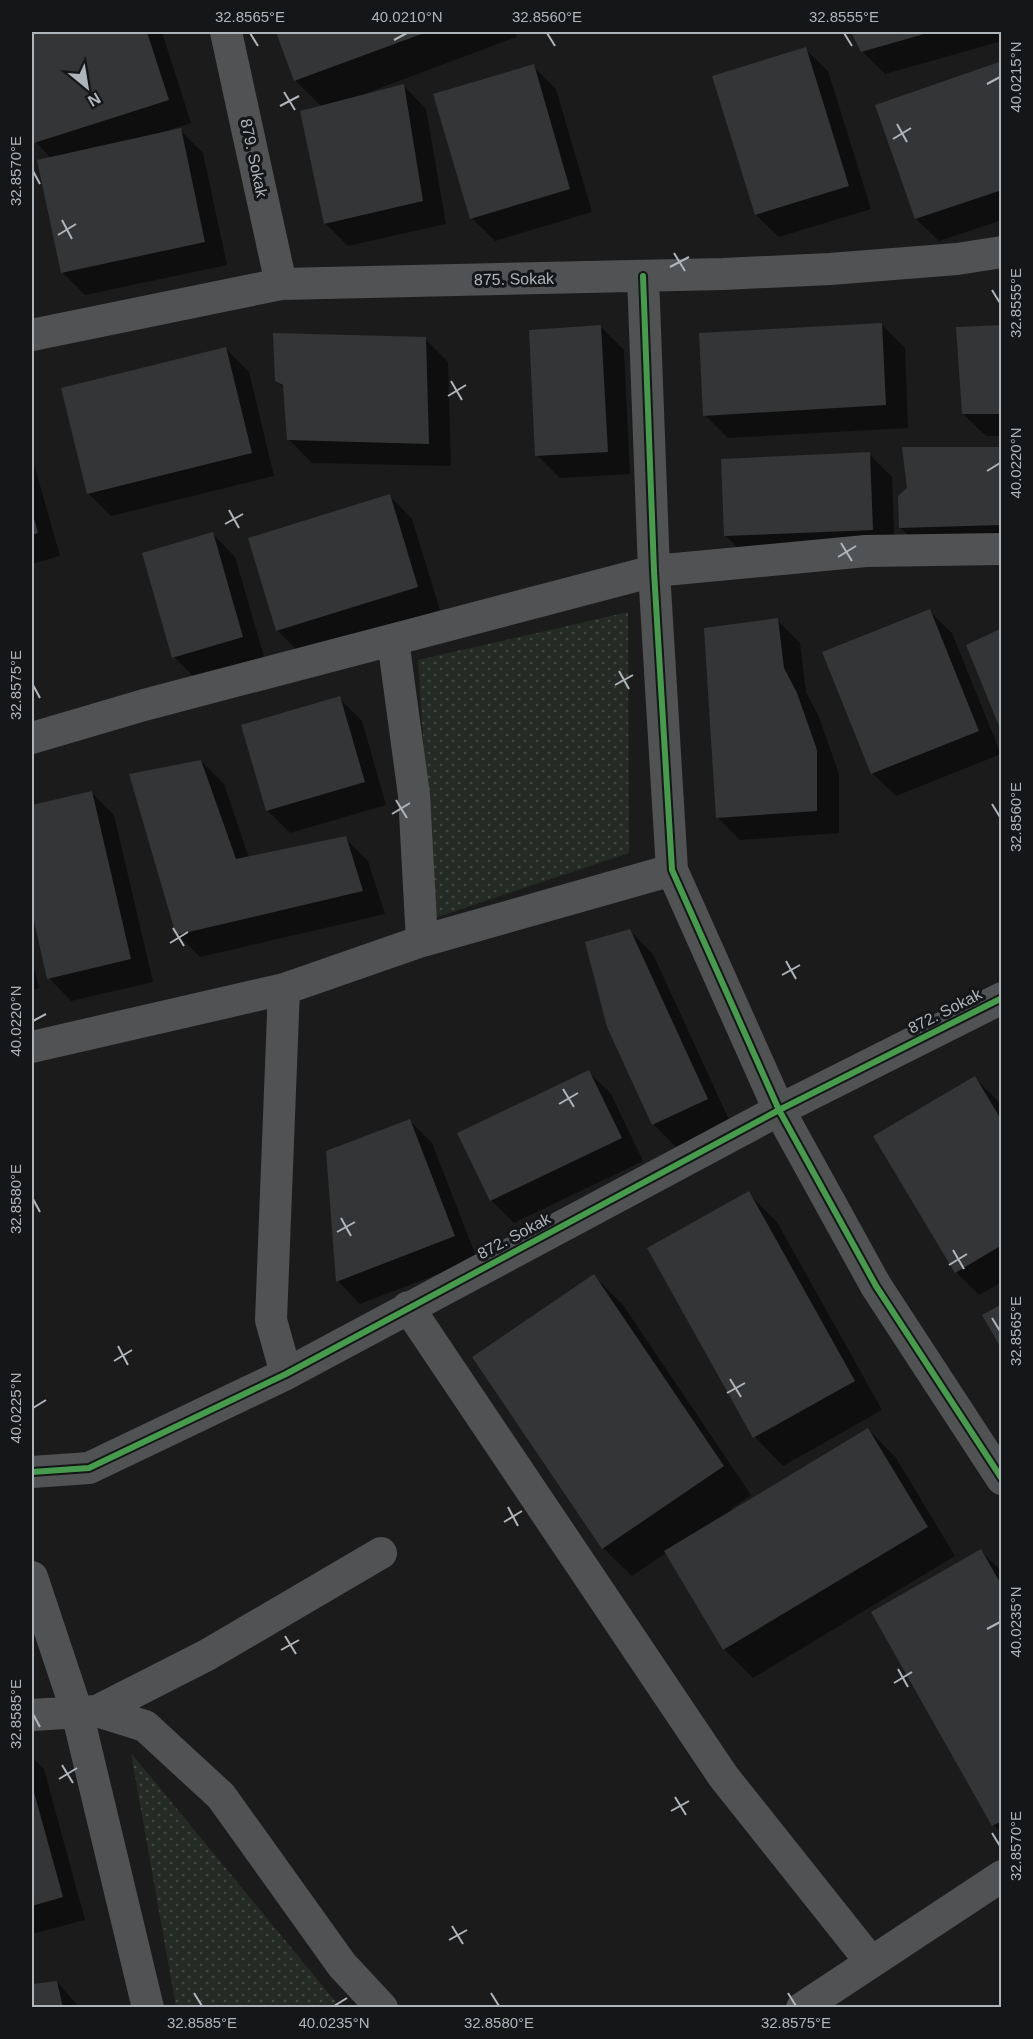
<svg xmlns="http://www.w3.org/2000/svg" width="1033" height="2039" viewBox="0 0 1033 2039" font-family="Helvetica,sans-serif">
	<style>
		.grass { fill: url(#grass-dots) }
		.shadow { fill: #0007 }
		.building { fill: #343536 }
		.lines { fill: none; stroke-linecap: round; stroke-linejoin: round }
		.street { stroke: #505254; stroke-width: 32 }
		.cycleway-casing { stroke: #151618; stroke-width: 10 }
		.cycleway { stroke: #469c4c; stroke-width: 6 }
		.ticks { fill: none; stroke: #aeb5bb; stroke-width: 2 }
		.labels { text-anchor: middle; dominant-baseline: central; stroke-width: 6; stroke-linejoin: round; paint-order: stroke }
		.street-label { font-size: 16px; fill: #aeb5bb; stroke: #151618 }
		.neatline { fill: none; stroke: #aeb5bb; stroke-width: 2 }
		.ticks-label { font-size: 15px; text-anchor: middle; fill: #aeb5bb }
	</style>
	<defs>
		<pattern id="grass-dots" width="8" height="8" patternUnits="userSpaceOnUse" patternTransform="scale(1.5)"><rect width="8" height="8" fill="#242a24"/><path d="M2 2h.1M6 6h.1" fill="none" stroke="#414742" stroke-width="1.8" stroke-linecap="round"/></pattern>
	</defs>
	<rect width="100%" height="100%" fill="#1b1b1c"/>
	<path class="grass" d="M628,612L629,853L435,918L418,660Z
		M131,1753L340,2007H176Z"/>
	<path class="shadow" d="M32,32H162L191,123L169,130V132L180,130L203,153L227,265L85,295L62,272L51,158L36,142L32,130Z
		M277,32H515L517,37L364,94V96L404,86L426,109L446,224L348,246L325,223L322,107L295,80Z
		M852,32H1002V41L885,74L862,51Z
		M805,49L828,71L871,209L779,237L756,215Z
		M1002,63V220L939,241L916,219L877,106Z
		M533,66L556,89L592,212L495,241L472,218Z
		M882,325L905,348L908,428L728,438L705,415Z
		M1002,326V436H986L963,414Z
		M601,327L624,350L630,474L560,478L537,455Z
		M425,339L448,362L451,466L312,463L289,440L285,389L276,380Z
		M226,349L249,372L274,476L111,516L88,493Z
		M1002,449V548L923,550L900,527Z
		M869,454L892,477L895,553L748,558L725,535Z
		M32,457L60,556L32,564Z
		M390,496L412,519L440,610L300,653L277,630Z
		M213,534L235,557L265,660L197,680L174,657Z
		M929,611L952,633L1001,754L896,796L873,774L824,653Z
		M777,620L800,643L806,692L819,717L839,774V833L740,840L717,817Z
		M339,698L362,721L386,805L290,833L267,810Z
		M201,761L224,784L249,858L345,838L368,861L385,914L200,957L177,934Z
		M91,792L114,815L153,982L71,1001L49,978L32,905V806Z
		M630,931L653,954L730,1122L676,1147L653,1124Z
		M32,959L39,988L32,990Z
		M588,1071L611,1094L643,1161L514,1223L492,1201L459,1133Z
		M974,1077L997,1100L1002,1108V1282L979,1295L956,1272Z
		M410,1121L432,1143L477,1259L360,1304L338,1281Z
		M748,1193L777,1222L882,1410L783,1466L755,1437L649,1249Z
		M594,1276L623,1305L751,1495L731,1509L733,1511L868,1429L896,1458L955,1556L753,1678L724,1649L666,1553L632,1576L603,1548Z
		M981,1551L1002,1572V1833L993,1825Z
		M32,1757L44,1769L85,1920L32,1934Z
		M57,1982L80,2008H32V1985Z"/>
	<path class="building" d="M32,32H147L169,100L34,143L32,135Z
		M276,32H427L294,81Z
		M851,32H931L861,52Z
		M806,47L849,186L755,215L712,76Z
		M1002,61V190L915,219L875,105Z
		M534,64L570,189L470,219L433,94Z
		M404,84L423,201L324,224L300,111Z
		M181,128L205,242L61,273L37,160Z
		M882,323L886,405L703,416L699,333Z
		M601,325L608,452L535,456L529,330Z
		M1002,325V414H962L956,327Z
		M273,333L426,337L429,444L287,440L283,385L275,381Z
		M226,347L252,453L87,494L61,388Z
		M902,447H1002V525L899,528L898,496L907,488Z
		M870,452L873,530L724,536L721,459Z
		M390,494L418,587L276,631L248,538Z
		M32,511L38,533L32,535Z
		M213,532L243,637L172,658L142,553Z
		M930,609L979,731L871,774L822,652Z
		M778,618L784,668L797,693L817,750V811L716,818L704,628Z
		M1002,628V731H1001L966,645Z
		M340,696L365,782L266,811L241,725Z
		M201,760L236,859L346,836L363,891L176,935L129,774Z
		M92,791L131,959L47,979L32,912V805Z
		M630,929L708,1099L652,1125L607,1027L585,942Z
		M589,1070L622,1138L490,1201L457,1133Z
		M975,1076L1002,1121V1245L955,1273L873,1136Z
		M410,1119L455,1236L336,1282L326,1151Z
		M749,1191L855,1381L753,1438L647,1248Z
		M594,1274L724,1466L602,1549L472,1357Z
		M1002,1304V1350L982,1315Z
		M868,1428L928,1527L723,1650L664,1551Z
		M981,1549L1002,1586V1821L992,1826L871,1612Z
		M32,1785L63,1897L32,1906Z
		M57,1981L63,2008H32V1984Z"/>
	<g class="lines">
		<path class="street" d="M226,32L281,284
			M643,276L654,571L672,870L779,1110L876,1286L1002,1479
			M32,335L281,284L723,274L830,269L957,259L1002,252
			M393,640L414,795L422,941
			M32,738L144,705L654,571L866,551L1002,549
			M284,989L271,1320L286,1374
			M32,1047L284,989L422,941L672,870
			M408,1307L723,1776L871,1962
			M32,1472L89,1468L286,1374L779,1110L1002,998
			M32,1577L77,1712L148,2008
			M97,1711L145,1726L221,1796L342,1965L382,2008
			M32,1715L97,1711L207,1655L381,1553
			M802,2008L1002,1876"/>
		<defs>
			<path id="cycleway" d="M643,276L654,571L672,870L779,1110L876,1286L1002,1479
				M32,1472L89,1468L286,1374L779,1110L1002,998"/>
		</defs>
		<use href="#cycleway" class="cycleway-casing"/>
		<use href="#cycleway" class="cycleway"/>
	</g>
	<path class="ticks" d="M250,33L258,46M547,33L555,46M844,33L852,46M394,40L407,33M987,84L1000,77M284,92L295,110M280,106L299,96M897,124L907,142M893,139L911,128M33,171L40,184M62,220L72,239M58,235L76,224M674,253L685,271M670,267L689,257M992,290L1000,303M451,381L462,400M448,396L466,385M987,471L1000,463M229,510L239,528M225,524L243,514M841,543L852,561M838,557L856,546M619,671L629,689M33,685L40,698M615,685L633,675M396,800L407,818M992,804L1000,817M392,814L410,803M173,928L184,946M170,943L188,932M786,961L796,979M782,975L800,965M33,1021L46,1014M563,1089L574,1107M559,1104L578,1093M33,1199L40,1212M341,1218L351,1236M337,1232L355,1222M953,1250L964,1269M949,1265L967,1254M992,1318L1000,1331M118,1346L128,1365M114,1361L132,1350M730,1379L741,1397M727,1393L745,1383M33,1408L46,1400M508,1507L518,1526M504,1522L522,1511M987,1629L1000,1622M285,1636L296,1654M281,1650L299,1640M898,1669L908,1687M894,1683L912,1672M33,1714L40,1727M62,1765L73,1783M59,1779L77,1768M675,1797L686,1815M671,1811L689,1801M992,1833L1000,1846M452,1926L463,1944M449,1940L467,1930M194,1993L202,2006M491,1993L499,2006M788,1993L796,2006M334,2006L347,1998"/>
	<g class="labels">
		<g class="street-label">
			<text transform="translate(254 158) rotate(78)">879. Sokak</text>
			<text transform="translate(514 279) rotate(-1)">875. Sokak</text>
			<text transform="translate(945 1011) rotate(-27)">872. Sokak</text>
			<text transform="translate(514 1236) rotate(-28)">872. Sokak</text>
		</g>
	</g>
	<rect width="1033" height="2039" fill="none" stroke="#151618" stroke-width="66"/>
	<g transform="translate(87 87) rotate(150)" stroke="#151618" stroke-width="4.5" paint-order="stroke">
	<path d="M0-4.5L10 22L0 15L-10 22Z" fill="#aeb5bb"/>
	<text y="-9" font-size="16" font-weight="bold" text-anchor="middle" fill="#aeb5bb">N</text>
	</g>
	<rect x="33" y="33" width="967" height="1973" class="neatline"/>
	<g class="ticks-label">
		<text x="250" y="22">32.8565°E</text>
		<text x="407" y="22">40.0210°N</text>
		<text x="547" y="22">32.8560°E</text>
		<text x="844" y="22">32.8555°E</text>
		<text transform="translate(1016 77) rotate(-90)" y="5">40.0215°N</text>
		<text transform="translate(16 171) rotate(-90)" y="5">32.8570°E</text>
		<text transform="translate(1016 303) rotate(-90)" y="5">32.8555°E</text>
		<text transform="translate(1016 463) rotate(-90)" y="5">40.0220°N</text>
		<text transform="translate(16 685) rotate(-90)" y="5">32.8575°E</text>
		<text transform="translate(1016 817) rotate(-90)" y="5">32.8560°E</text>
		<text transform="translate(16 1021) rotate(-90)" y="5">40.0220°N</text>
		<text transform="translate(16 1199) rotate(-90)" y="5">32.8580°E</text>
		<text transform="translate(1016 1331) rotate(-90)" y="5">32.8565°E</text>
		<text transform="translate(16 1408) rotate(-90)" y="5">40.0225°N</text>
		<text transform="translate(1016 1622) rotate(-90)" y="5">40.0235°N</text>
		<text transform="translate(16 1714) rotate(-90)" y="5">32.8585°E</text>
		<text transform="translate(1016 1846) rotate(-90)" y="5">32.8570°E</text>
		<text x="202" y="2028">32.8585°E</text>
		<text x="334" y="2028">40.0235°N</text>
		<text x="499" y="2028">32.8580°E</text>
		<text x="796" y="2028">32.8575°E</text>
	</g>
</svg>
